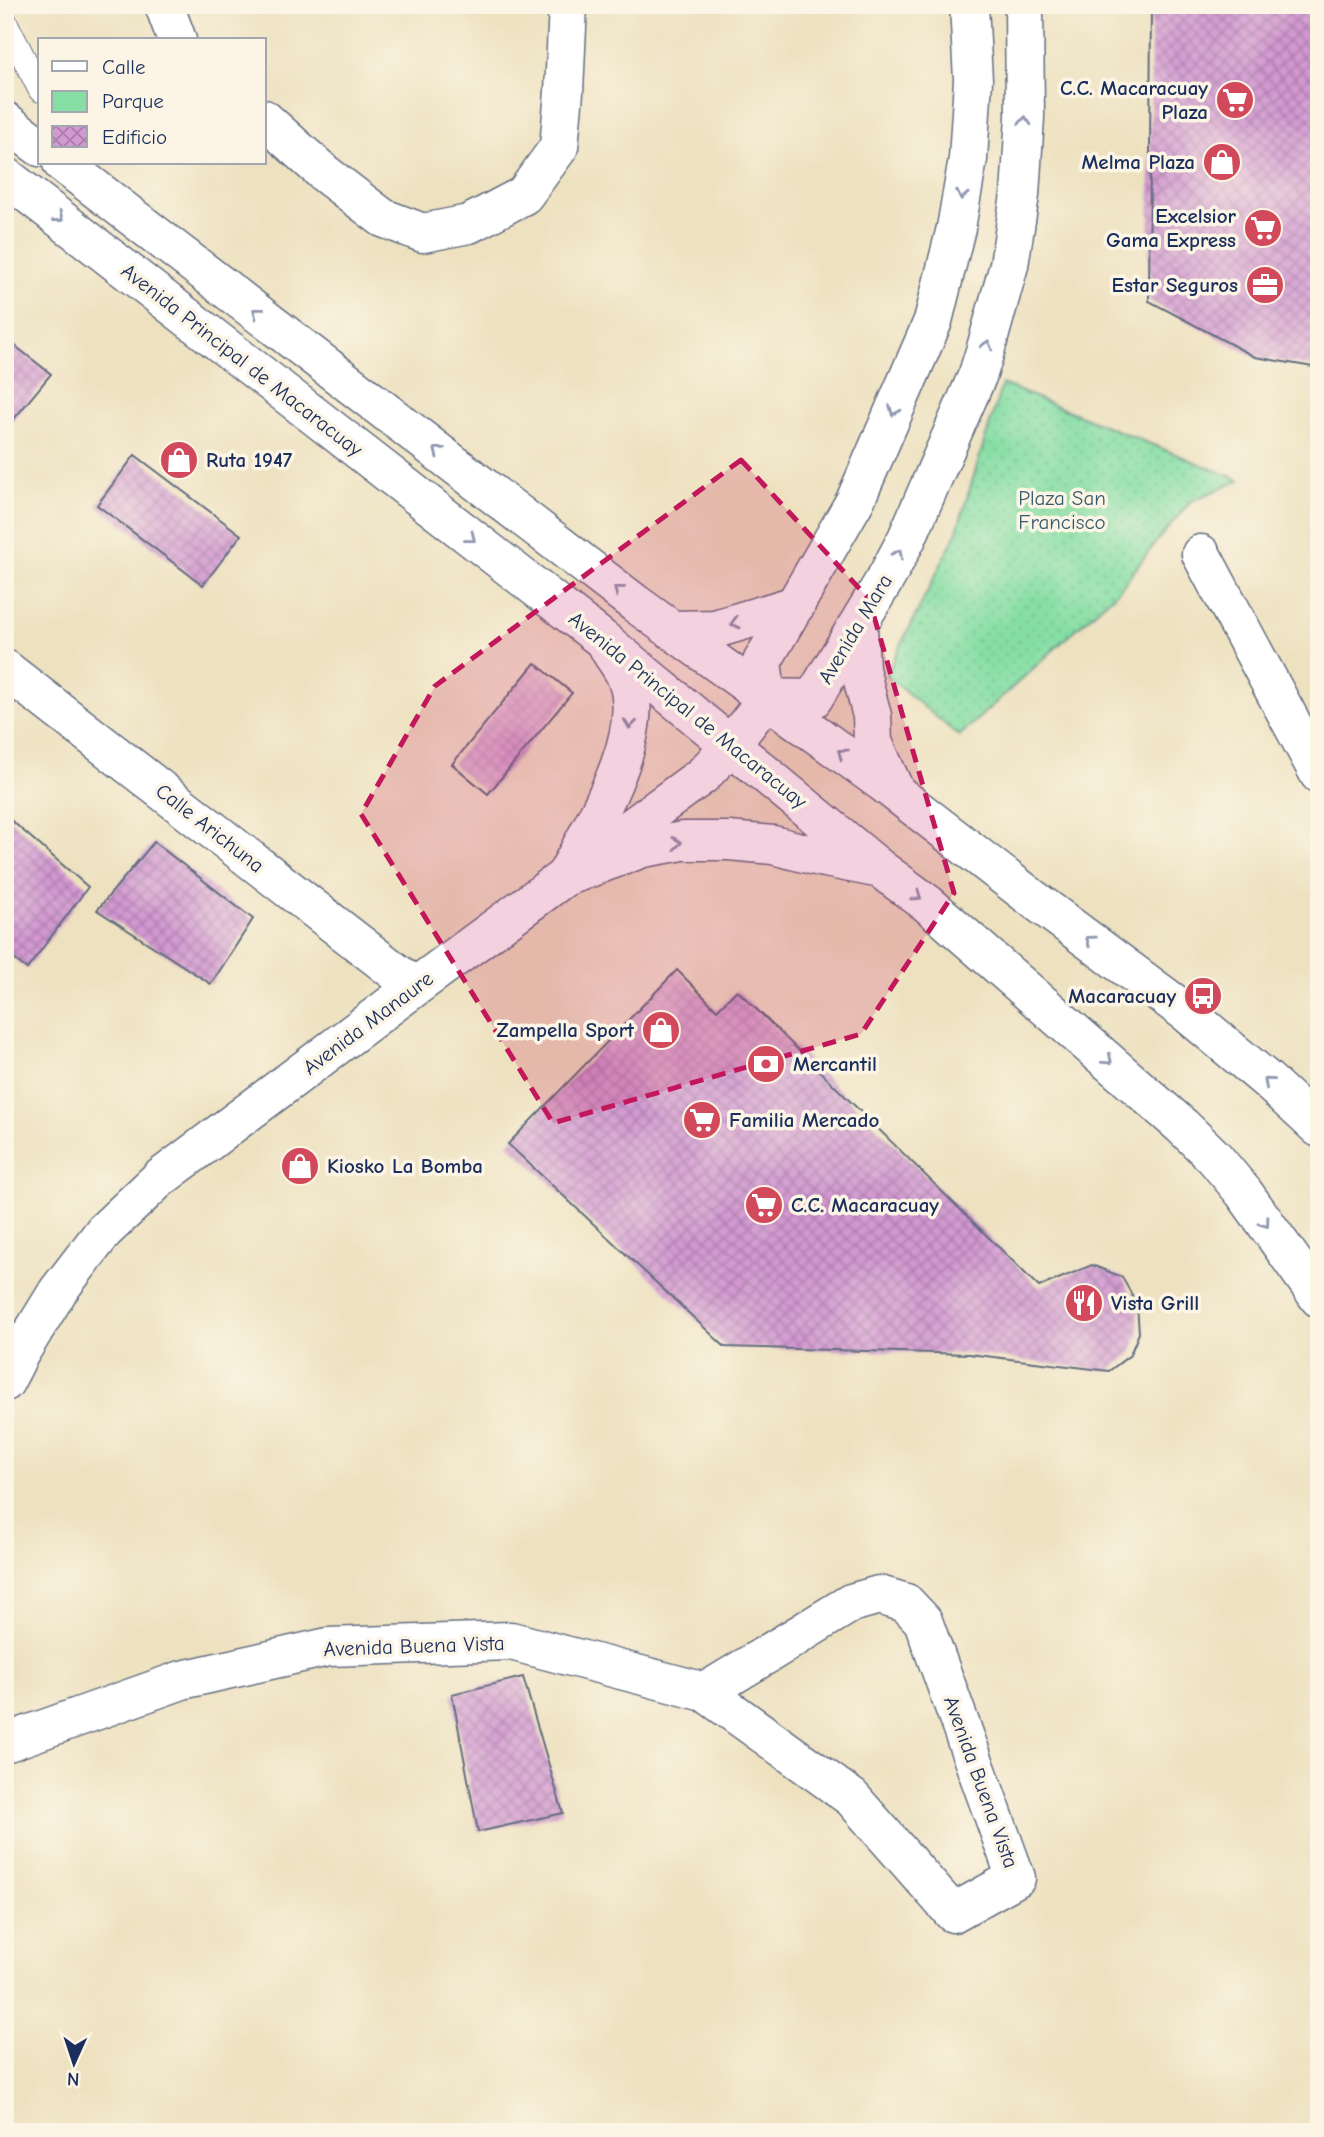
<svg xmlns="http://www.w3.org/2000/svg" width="1324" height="2137" viewBox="0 0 1324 2137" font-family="'Comic Neue',sans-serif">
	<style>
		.green { fill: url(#green-dots); stroke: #508681; stroke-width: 2 }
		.building { fill: url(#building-cross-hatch) }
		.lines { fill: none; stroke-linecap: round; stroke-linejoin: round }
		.service-casing { stroke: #646d80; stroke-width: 25 }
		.minor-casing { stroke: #646d80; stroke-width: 41 }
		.tertiary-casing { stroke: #646d80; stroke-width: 41 }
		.service { stroke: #fff; stroke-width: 23 }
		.minor { stroke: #fff; stroke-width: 38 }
		.tertiary { stroke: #fff; stroke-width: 38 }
		.oneway { stroke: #8d97ae }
		.marked { fill: #c2185b; fill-opacity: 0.2; stroke: #c2185b; stroke-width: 5; stroke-dasharray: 14 9; stroke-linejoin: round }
		.labels { text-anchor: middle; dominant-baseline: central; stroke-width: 7; stroke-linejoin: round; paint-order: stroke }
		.poi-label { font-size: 21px; font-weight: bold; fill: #1b2f5e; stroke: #fcf5e5; text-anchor: end }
		.street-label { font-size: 21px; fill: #1b2f5e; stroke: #fcf5e5 }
		.park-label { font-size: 21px; fill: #365b70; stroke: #fcf5e5 }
	</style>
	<defs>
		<pattern id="green-dots" width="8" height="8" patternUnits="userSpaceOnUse" patternTransform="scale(1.75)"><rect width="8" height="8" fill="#85dea4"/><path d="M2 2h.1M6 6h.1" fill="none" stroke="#72bf90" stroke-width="1.8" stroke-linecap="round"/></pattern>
		<pattern id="building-cross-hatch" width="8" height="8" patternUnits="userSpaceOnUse" patternTransform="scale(1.75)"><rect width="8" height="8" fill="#d399d1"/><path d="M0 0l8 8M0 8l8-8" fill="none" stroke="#aa7dad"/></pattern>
	</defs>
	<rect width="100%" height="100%" fill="#fcf5e5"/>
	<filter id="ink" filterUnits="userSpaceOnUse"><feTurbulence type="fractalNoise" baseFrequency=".0143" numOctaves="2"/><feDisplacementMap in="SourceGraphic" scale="14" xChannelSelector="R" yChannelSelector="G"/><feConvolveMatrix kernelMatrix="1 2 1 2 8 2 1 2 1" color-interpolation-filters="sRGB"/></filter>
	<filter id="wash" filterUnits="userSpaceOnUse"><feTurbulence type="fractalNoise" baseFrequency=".00686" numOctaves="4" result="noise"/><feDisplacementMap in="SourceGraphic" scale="28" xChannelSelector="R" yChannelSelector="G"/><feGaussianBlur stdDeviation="1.57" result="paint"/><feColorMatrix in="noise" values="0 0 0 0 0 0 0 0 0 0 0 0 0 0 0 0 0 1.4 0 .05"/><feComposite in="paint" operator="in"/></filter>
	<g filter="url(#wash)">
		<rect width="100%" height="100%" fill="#ede1bf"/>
		<path class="green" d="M1002,384L1240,480L1191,501L1157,541L1120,589L959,736L886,675L956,534Z"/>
		<g id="blocks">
			<path class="building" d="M1151,5H1319V368L1255,357L1149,301Z
				M5,338L51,374L5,430Z
				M135,455L241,535L203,585L97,505Z
				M535,663L572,693L488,794L452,764Z
				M5,815L88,887L27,969L5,952Z
				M154,842L253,919L211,984L97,910Z
				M677,970L717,1010L737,990L1039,1287L1092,1265L1122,1277L1137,1304L1139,1333L1130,1355L1109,1371L969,1354L725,1347L508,1144Z
				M523,1677L563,1813L478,1832L452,1694Z"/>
		</g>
	</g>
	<g filter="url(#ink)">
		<use href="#blocks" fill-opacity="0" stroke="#646d80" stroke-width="2"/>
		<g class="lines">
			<defs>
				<path id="service" d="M5,21L40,90"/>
				<path id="minor" d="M164,5L177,40
					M264,119L324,173L383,218L423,233L469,224L524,195L559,147L564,92L568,5
					M1201,554L1319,774
					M5,669L415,987
					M767,698L813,699L887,576L907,538L978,374L986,348L1009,265L1020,195L1025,117L1024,5
					M767,698L762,662L855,501L933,321L956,228L968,159L973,80L969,5
					M5,1382L20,1353L58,1291L104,1231L159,1179L415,987L703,775L730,746L767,698
					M5,1743L182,1680L328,1647L511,1641L705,1692L852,1798L953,1913L1016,1878L923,1621L906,1603L879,1595L851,1603L705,1692"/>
				<path id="tertiary" d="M5,121L40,147
					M62,163L636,604L882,782L1032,898L1187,1013L1267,1080L1319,1128
					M5,176L602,639L879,868L928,904L1182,1126L1214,1157L1244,1193L1319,1298
					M858,626L860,669L872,716L873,742L895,791
					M673,630L715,629L796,605
					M565,877L643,848L683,841H729L773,845L820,857L876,868
					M565,877C591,827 650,734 626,677C622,667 614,658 609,649"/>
			</defs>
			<use href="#service" class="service-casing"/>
			<use href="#minor" class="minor-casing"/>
			<use href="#tertiary" class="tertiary-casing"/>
			<use href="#service" class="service"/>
			<use href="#minor" class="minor"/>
			<use href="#tertiary" class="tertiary"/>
		</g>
		<defs><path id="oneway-chevron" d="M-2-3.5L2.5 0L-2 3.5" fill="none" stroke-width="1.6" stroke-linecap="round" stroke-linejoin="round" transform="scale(1.75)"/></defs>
		<g class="oneway">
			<use href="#oneway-chevron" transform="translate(1025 121) rotate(-87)"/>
			<use href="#oneway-chevron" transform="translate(962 195) rotate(100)"/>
			<use href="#oneway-chevron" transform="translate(59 218) rotate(38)"/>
			<use href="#oneway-chevron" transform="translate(257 312) rotate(-142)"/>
			<use href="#oneway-chevron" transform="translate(987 345) rotate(-74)"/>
			<use href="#oneway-chevron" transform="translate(894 411) rotate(113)"/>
			<use href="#oneway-chevron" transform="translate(438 451) rotate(-142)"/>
			<use href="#oneway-chevron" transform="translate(471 538) rotate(38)"/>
			<use href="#oneway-chevron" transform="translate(898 554) rotate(-62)"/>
			<use href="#oneway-chevron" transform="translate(618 590) rotate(-142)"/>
			<use href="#oneway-chevron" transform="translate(735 623) rotate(164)"/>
			<use href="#oneway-chevron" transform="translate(630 724) rotate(97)"/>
			<use href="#oneway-chevron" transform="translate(842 753) rotate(-144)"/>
			<use href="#oneway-chevron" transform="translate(677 843) rotate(-7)"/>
			<use href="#oneway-chevron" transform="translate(917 896) rotate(36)"/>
			<use href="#oneway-chevron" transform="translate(1090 940) rotate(-144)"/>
			<use href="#oneway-chevron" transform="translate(1108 1060) rotate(41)"/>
			<use href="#oneway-chevron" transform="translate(1268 1082) rotate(-139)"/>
			<use href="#oneway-chevron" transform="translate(1265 1223) rotate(54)"/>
		</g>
	</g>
	<path class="marked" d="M741,460L869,599L954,893L861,1034L553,1123L361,814L435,686Z"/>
	<defs>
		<symbol id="supermarket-disc" viewBox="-11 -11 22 22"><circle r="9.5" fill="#d1495b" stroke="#fcf5e5"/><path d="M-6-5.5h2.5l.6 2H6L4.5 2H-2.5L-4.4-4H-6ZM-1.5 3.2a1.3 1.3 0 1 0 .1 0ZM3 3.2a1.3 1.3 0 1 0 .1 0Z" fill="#fff"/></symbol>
		<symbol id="shop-disc" viewBox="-11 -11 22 22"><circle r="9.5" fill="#d1495b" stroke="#fcf5e5"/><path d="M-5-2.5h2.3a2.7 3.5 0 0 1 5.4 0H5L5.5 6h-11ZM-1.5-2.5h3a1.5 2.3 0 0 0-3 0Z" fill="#fff"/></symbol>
		<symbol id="office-disc" viewBox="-11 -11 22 22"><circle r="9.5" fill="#d1495b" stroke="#fcf5e5"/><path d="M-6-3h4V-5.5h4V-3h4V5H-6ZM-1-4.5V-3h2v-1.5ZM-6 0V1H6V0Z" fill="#fff"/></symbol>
		<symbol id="bus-disc" viewBox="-11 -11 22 22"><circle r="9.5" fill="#d1495b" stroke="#fcf5e5"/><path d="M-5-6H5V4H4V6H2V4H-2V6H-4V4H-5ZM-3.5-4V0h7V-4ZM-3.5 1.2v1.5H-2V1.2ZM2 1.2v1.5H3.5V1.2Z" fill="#fff"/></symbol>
		<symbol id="bank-disc" viewBox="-11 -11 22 22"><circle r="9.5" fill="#d1495b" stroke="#fcf5e5"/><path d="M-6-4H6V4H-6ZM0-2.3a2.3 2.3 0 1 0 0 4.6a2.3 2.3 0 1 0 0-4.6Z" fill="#fff"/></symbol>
		<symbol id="restaurant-disc" viewBox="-11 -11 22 22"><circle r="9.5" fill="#d1495b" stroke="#fcf5e5"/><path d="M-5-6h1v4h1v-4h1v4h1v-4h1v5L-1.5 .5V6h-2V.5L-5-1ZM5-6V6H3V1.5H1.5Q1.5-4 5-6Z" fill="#fff"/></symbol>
	</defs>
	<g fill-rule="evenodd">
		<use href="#supermarket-disc" x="1213" y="78" width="44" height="44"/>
		<use href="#shop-disc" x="1200" y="140" width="44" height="44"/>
		<use href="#supermarket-disc" x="1241" y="206" width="44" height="44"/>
		<use href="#office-disc" x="1243" y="263" width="44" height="44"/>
		<use href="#shop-disc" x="157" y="438" width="44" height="44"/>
		<use href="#bus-disc" x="1181" y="974" width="44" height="44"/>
		<use href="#shop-disc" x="639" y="1008" width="44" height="44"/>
		<use href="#bank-disc" x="744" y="1042" width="44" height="44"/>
		<use href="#supermarket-disc" x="680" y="1098" width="44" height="44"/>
		<use href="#shop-disc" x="278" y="1144" width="44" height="44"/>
		<use href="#supermarket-disc" x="742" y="1183" width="44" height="44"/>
		<use href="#restaurant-disc" x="1062" y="1281" width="44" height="44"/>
	</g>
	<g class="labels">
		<g class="poi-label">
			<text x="1208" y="88">C.C. Macaracuay<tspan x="1208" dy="24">Plaza</tspan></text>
			<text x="1195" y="162">Melma Plaza</text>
			<text x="1236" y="216">Excelsior<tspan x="1236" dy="24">Gama Express</tspan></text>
			<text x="1238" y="285">Estar Seguros</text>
			<text x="206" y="460" text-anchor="start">Ruta 1947</text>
			<text x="1176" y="996">Macaracuay</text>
			<text x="634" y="1030">Zampella Sport</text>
			<text x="793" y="1064" text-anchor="start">Mercantil</text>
			<text x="729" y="1120" text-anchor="start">Familia Mercado</text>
			<text x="327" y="1166" text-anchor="start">Kiosko La Bomba</text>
			<text x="791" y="1205" text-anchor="start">C.C. Macaracuay</text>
			<text x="1111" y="1303" text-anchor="start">Vista Grill</text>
		</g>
		<g class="street-label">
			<text transform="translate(242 360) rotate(38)">Avenida Principal de Macaracuay</text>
			<text transform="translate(855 629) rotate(-59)">Avenida Mara</text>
			<text transform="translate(688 710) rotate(39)">Avenida Principal de Macaracuay</text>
			<text transform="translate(210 828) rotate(38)">Calle Arichuna</text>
			<text transform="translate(368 1023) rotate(-37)">Avenida Manaure</text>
			<text transform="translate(414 1646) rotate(-2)">Avenida Buena Vista</text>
			<text transform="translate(981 1782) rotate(70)">Avenida Buena Vista</text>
		</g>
		<g class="park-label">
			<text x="1062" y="498">Plaza San<tspan x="1062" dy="24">Francisco</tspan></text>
		</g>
	</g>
	<rect width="1324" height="2137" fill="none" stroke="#fcf5e5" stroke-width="28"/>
	<rect x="38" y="38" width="228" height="126" fill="#fcf5e5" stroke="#a2a6af" stroke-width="2"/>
	<rect x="52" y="61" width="35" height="10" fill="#ffffff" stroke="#a2a6af" stroke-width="2"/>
	<text x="102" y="74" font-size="21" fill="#1b2f5e">Calle</text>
	<rect x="52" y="91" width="35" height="21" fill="#85dea4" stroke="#a2a6af" stroke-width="2"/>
	<text x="102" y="108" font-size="21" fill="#1b2f5e">Parque</text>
	<rect x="52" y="126" width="35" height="21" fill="url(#building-cross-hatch)" stroke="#a2a6af" stroke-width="2"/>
	<text x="102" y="144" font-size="21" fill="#1b2f5e">Edificio</text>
	<g transform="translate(74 2063) rotate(183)" stroke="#fcf5e5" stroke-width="5" paint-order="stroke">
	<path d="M0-5L12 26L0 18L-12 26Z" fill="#1b2f5e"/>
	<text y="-10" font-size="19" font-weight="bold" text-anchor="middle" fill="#1b2f5e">N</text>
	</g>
</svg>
